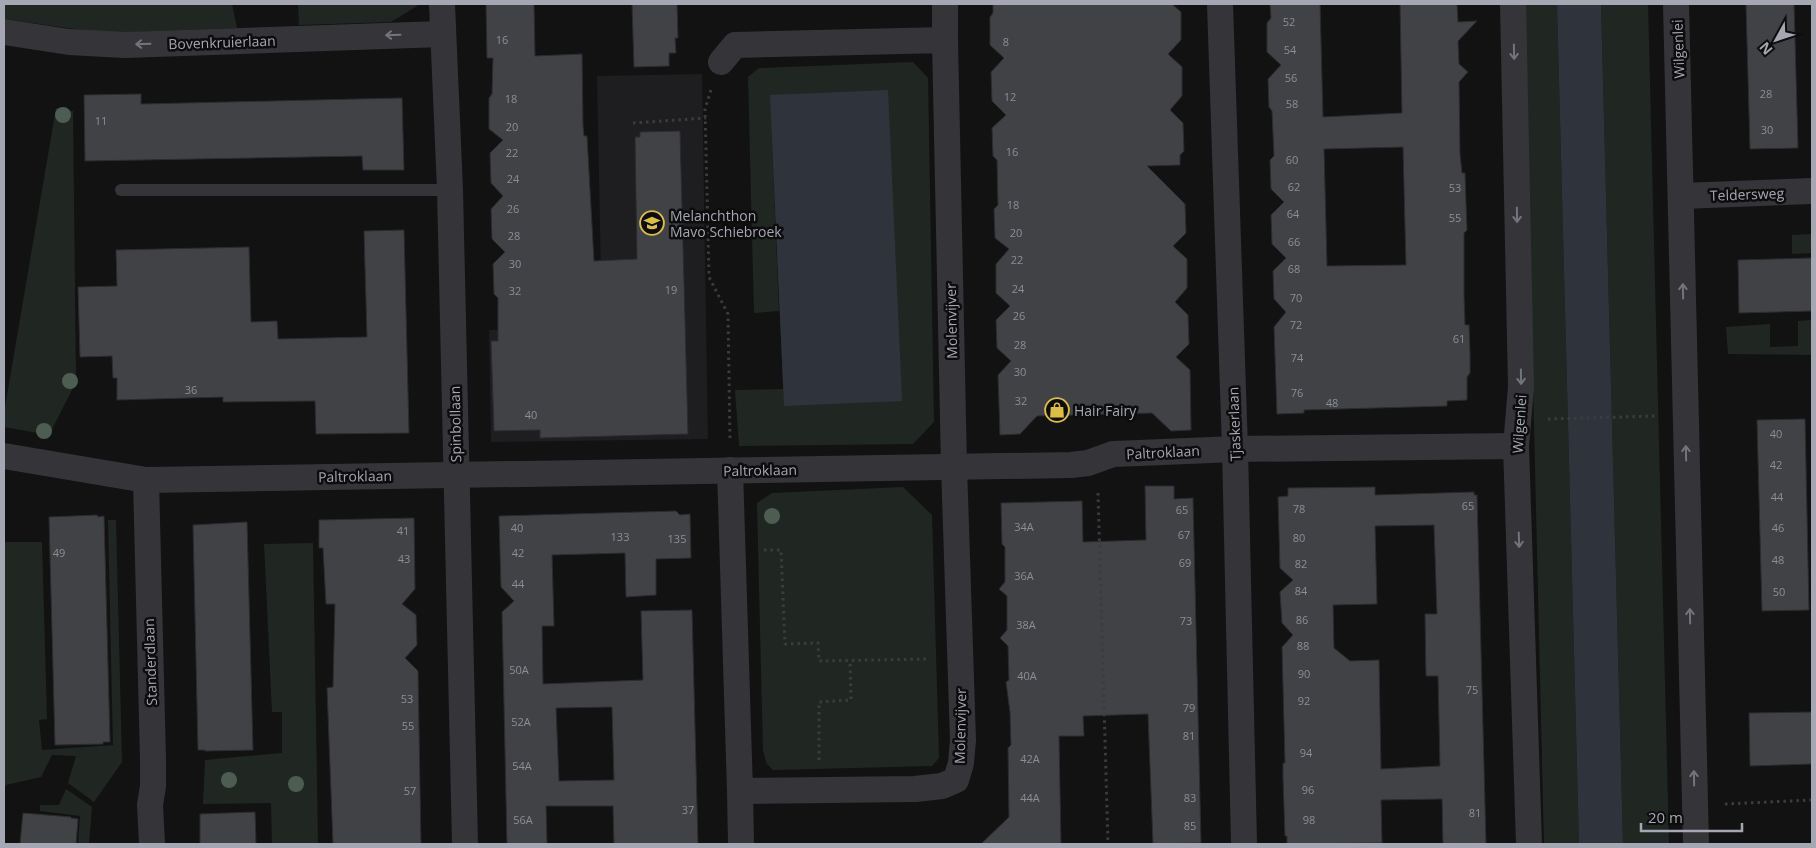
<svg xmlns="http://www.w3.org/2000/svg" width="1816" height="848" font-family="'Open Sans',sans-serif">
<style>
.built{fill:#1e1e20}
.green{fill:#202722}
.water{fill:#2f343c}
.building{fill:#414246;stroke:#2c2c2f;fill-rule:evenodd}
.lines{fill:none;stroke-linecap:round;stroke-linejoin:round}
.path{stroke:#3b3c40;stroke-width:3;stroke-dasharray:2.5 4;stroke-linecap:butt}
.service{stroke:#353539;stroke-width:12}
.minor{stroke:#353539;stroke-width:26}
.tree{fill:#4d5d51}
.oneway{stroke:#73747c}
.labels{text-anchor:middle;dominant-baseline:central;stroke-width:5;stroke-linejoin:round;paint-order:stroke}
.number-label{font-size:11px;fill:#8c8e97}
.street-label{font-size:14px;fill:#a5a7b2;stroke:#0d0d0e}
.poi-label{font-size:14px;fill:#a5a7b2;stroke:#0d0d0e;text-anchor:start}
</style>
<rect width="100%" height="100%" fill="#121213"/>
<!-- built -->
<polygon class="built" points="702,74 708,439 491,442 489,330 602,328 597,76"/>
<!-- green -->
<g class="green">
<polygon points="4,4 232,4 237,28 104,33 4,19"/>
<polygon points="298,4 417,4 417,6 391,22 299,25"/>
<polygon points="1524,4 1557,4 1579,844 1544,844"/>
<polygon points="1601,4 1648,4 1669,844 1623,844"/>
<polygon points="913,62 928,78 934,422 913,444 739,446 735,390 783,389 784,406 770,95 779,311 754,313 748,77 759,68"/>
<polygon points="56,108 73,111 76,382 49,435 4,427 4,413"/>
<polygon points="1812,234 1812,253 1792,254 1792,235"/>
<polygon points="1812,320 1812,355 1728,354 1726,327 1770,324 1770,347 1798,346 1798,321"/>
<polygon points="903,487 932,515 939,758 932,766 773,770 767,764 763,751 757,503 772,493"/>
<polygon points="108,520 116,520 122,762 94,802 68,783 76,756 52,755 41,777 6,785 4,789 4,542 42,542 47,719 39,720 42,750 113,745"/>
<polygon points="313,543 318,844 272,844 271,803 203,804 205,760 282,753 282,712 272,712 264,544"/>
<polygon points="66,789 92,807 89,844 78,844 80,816 40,811 40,805 59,805"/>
</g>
<!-- water -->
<g class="water">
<polygon points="1557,4 1601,4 1623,844 1579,844"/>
<polygon points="888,90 902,401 784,406 770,95"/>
</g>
<!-- building -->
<g class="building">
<polygon points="486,4 534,4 535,56 582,54 583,126 584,136 587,136 594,261 637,259 635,137 640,137 640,132 680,131 688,434 540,438 540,430 494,431 491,341 498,341 498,298 494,294 493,264 505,252 492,239 491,209 503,196 491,183 490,153 503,140 489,129 489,98 492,94 493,58 487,58"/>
<polygon points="632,4 677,4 678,38 675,38 676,53 669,53 669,66 634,67"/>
<polygon points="993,4 1172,4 1181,12 1181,40 1168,54 1182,67 1182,96 1170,110 1183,123 1184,151 1180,155 1180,165 1147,166 1185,204 1186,233 1173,246 1187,259 1187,288 1175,302 1188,315 1189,344 1176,357 1190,370 1191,430 1171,431 1152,413 1037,416 1020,434 1000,435 998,375 1011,361 997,348 996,320 1010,306 996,293 996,264 1009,249 995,238 994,209 998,205 997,160 993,156 992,128 1006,115 992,101 991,72 1004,58 990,45 990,17 993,13"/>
<path d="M 1270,4 L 1320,4 L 1323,117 L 1402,113 L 1400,4 L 1457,4 L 1458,22 L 1477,21 L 1458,41 L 1459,64 L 1468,72 L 1459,82 L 1460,154 L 1462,173 L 1465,173 L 1466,204 L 1467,230 L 1464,233 L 1464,295 L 1465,325 L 1469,325 L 1470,353 L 1470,373 L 1467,377 L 1467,400 L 1447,401 L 1447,406 L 1304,410 L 1304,413 L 1277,414 L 1274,327 L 1286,312 L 1274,299 L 1273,271 L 1286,258 L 1272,244 L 1271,215 L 1284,202 L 1271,189 L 1270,160 L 1274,156 L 1272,111 L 1269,107 L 1268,79 L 1281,65 L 1267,52 L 1267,23 L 1271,18 ZM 1403,147 L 1406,265 L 1327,266 L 1324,149 Z"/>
<polygon points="1746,4 1794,4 1798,148 1750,149"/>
<polygon points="141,94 141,104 402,98 404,170 363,170 362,156 85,161 84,95"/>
<polygon points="404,230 409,433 316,434 315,401 223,402 223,397 117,400 117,378 113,378 112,356 80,357 78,287 117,286 116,250 249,247 251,322 277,321 278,339 367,337 364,231"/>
<polygon points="1812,258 1812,311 1739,313 1738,260"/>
<polygon points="1805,419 1809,610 1762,611 1757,420"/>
<polygon points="1145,486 1174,486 1174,499 1193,498 1201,843 1153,844 1148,714 1083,716 1084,736 1059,736 1061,844 981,844 1009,817 1008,748 1011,745 1010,712 1006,682 1009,680 1008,646 1000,638 1007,630 1007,596 999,589 1005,582 1005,547 1002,544 1001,503 1082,501 1083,542 1146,540"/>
<path d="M 1375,487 L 1375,495 L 1474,492 L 1474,495 L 1477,495 L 1486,844 L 1443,844 L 1442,799 L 1381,800 L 1382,843 L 1287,844 L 1287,836 L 1285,836 L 1283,778 L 1283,763 L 1285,763 L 1282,647 L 1293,635 L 1282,623 L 1280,592 L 1293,580 L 1280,568 L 1278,497 L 1288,496 L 1288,488 ZM 1434,525 L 1437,614 L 1425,614 L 1426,676 L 1438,676 L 1440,766 L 1381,769 L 1379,660 L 1350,661 L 1334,648 L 1333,605 L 1377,604 L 1375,526 Z"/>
<path d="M 676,511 L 680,515 L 690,514 L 691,558 L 656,559 L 656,595 L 626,597 L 625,553 L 552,555 L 554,626 L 542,626 L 543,684 L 643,680 L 641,611 L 692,610 L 698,844 L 614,844 L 613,806 L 546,806 L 547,844 L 507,844 L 502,612 L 514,601 L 501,587 L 499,516 ZM 612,707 L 614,780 L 559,781 L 556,708 Z"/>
<polygon points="97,515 98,517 104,516 110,742 103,742 103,744 55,745 49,517"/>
<polygon points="414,518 415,589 402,604 416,615 417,645 405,658 418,671 421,844 333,844 327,688 333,687 335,604 326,604 323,548 319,548 319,520"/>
<polygon points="247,522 253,750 205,751 205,750 198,750 193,525"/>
<polygon points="1812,712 1812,764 1750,766 1749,713"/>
<polygon points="255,812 256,844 200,844 200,814"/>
<polygon points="23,813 71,817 71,818 78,819 76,844 20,844"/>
</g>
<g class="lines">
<!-- path -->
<g class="path">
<polyline points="711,90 705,109 709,277 728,314 730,440"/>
<polyline points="633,123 706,118"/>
<polyline points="1548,419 1656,416"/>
<polyline points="1098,493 1108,844"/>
<polyline points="764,550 781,550 785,644 818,643 819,661 929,659"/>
<polyline points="819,760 819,702 851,700 850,661"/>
<polyline points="1725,804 1812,800"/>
</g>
<!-- service -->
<polyline class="service" points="121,190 450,190"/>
<!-- minor -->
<g class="minor">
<polyline points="442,4 450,190 465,844"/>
<polyline points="945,4 945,40"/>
<polyline points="1220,4 1235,449 1244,844"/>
<polyline points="1513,4 1521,387 1516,446 1529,844"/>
<polyline points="1676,4 1696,844"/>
<polyline points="4,32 69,42 125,45 442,34"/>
<polyline points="721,62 735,45 945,40 954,466 963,740 961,763 956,780 942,786 915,789 740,791 730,470"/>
<polyline points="1682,196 1812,191"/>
<polyline points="4,456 146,480 1071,465 1088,463 1113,454 1139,453 1235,449 1516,446"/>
<polyline points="146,480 153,759 153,786 150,805 152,844"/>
<polyline points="740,791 741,844"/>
</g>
</g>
<!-- trees -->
<g class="tree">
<circle cx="63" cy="115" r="8"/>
<circle cx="70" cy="381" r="8"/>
<circle cx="44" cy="431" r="8"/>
<circle cx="772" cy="516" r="8"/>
<circle cx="229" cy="780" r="8"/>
<circle cx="296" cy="784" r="8"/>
</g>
<!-- one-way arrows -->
<defs><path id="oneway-shaft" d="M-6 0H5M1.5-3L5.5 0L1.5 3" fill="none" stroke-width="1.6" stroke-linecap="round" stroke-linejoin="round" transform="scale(1.25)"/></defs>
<g class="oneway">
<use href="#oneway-shaft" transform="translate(393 35) rotate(178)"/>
<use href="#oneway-shaft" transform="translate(143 44) rotate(178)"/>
<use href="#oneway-shaft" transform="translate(1514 52) rotate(89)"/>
<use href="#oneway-shaft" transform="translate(1517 215) rotate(89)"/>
<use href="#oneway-shaft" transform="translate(1683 291) rotate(-91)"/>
<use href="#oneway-shaft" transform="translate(1521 377) rotate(89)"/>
<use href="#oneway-shaft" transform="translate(1686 453) rotate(-91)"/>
<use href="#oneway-shaft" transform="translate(1519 540) rotate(88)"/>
<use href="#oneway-shaft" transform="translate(1690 616) rotate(-91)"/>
<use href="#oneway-shaft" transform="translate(1694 778) rotate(-91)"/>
</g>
<!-- icons -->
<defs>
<g id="school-ring" transform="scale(1.25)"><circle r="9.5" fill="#0d0d0e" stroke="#dcbf41" stroke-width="1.5"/><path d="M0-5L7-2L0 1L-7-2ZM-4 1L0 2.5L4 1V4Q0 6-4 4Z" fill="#dcbf41"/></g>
<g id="shop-ring" transform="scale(1.25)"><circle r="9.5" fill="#0d0d0e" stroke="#dcbf41" stroke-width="1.5"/><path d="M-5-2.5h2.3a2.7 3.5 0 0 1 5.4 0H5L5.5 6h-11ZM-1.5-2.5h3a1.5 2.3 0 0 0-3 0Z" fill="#dcbf41"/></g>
</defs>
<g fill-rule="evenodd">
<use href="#school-ring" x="652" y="223"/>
<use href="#shop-ring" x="1057" y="410"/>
</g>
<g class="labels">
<!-- number labels -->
<g class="number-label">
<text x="1289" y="21">52</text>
<text x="502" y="39">16</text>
<text x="1006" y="41">8</text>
<text x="1290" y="49">54</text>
<text x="1291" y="77">56</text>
<text x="1766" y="93">28</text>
<text x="1010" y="96">12</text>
<text x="511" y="98">18</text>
<text x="1292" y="103">58</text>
<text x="101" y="120">11</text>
<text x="512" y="126">20</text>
<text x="1767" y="129">30</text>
<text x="1012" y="151">16</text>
<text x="512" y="152">22</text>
<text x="1292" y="159">60</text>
<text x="513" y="178">24</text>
<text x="1294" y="186">62</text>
<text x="1455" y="187">53</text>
<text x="1013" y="204">18</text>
<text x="513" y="208">26</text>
<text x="1293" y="213">64</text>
<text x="1455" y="217">55</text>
<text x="1016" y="232">20</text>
<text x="514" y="235">28</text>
<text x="1294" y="241">66</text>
<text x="1017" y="259">22</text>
<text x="515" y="263">30</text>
<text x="1294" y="268">68</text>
<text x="1018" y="288">24</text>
<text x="671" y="289">19</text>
<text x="515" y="290">32</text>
<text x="1296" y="297">70</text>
<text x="1019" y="315">26</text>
<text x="1296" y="324">72</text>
<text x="1459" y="338">61</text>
<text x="1020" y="344">28</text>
<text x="1297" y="357">74</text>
<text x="1020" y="371">30</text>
<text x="191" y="389">36</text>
<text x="1297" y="392">76</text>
<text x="1021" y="400">32</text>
<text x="1332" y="402">48</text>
<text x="531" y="414">40</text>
<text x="1776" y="433">40</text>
<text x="1776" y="464">42</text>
<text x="1777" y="496">44</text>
<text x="1468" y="505">65</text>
<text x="1299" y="508">78</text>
<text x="1182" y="509">65</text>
<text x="1024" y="526">34A</text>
<text x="517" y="527">40</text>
<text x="1778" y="527">46</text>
<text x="403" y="530">41</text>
<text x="1184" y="534">67</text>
<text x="620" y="536">133</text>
<text x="1299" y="537">80</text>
<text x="677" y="538">135</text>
<text x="59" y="552">49</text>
<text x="518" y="552">42</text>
<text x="404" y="558">43</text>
<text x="1778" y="559">48</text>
<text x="1185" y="562">69</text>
<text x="1301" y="563">82</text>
<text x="1024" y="575">36A</text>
<text x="518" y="583">44</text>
<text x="1301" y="590">84</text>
<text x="1779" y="591">50</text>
<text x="1302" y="619">86</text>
<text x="1186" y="620">73</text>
<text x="1026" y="624">38A</text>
<text x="1303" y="645">88</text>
<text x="519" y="669">50A</text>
<text x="1304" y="673">90</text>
<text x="1027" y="675">40A</text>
<text x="1472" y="689">75</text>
<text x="407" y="698">53</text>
<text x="1304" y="700">92</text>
<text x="1189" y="707">79</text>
<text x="521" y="721">52A</text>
<text x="408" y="725">55</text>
<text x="1189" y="735">81</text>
<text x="1306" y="752">94</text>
<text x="1030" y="758">42A</text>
<text x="522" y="765">54A</text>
<text x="1308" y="789">96</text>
<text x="410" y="790">57</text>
<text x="1030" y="797">44A</text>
<text x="1190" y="797">83</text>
<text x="688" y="809">37</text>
<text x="1475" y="812">81</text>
<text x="523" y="819">56A</text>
<text x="1309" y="819">98</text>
<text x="1190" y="825">85</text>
</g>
<!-- street labels -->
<g class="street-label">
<text transform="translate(222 42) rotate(-2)">Bovenkruierlaan</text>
<text transform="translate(1678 49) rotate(-92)">Wilgenlei</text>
<text transform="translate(1747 194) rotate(-2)">Teldersweg</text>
<text transform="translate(951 321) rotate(-91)">Molenvijver</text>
<text transform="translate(455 424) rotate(-91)">Spinbollaan</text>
<text transform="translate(1234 424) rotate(-92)">Tjaskerlaan</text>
<text transform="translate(1519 424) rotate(-86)">Wilgenlei</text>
<text transform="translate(1163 452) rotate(-3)">Paltroklaan</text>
<text transform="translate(760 470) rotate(-1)">Paltroklaan</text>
<text transform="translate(355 476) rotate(-1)">Paltroklaan</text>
<text transform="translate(150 662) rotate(-92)">Standerdlaan</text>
<text transform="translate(960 726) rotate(-89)">Molenvijver</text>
</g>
<!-- poi labels -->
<g class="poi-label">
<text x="670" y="215">Melanchthon<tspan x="670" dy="16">Mavo Schiebroek</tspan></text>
<text x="1074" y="410">Hair Fairy</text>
</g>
</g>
<!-- border -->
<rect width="1816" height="848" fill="none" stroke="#a5a7b2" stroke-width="10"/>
<!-- north arrow -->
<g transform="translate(1776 40) rotate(230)" stroke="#0d0d0e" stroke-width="4" paint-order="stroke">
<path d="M0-4L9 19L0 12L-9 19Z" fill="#a5a7b2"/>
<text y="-8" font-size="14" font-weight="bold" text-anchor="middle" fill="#a5a7b2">N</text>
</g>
<!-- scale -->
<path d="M1641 823v8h101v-8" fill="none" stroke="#a5a7b2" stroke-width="2.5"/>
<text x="1648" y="823" font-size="15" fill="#a5a7b2" stroke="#0d0d0e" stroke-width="4" paint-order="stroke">20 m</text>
</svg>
